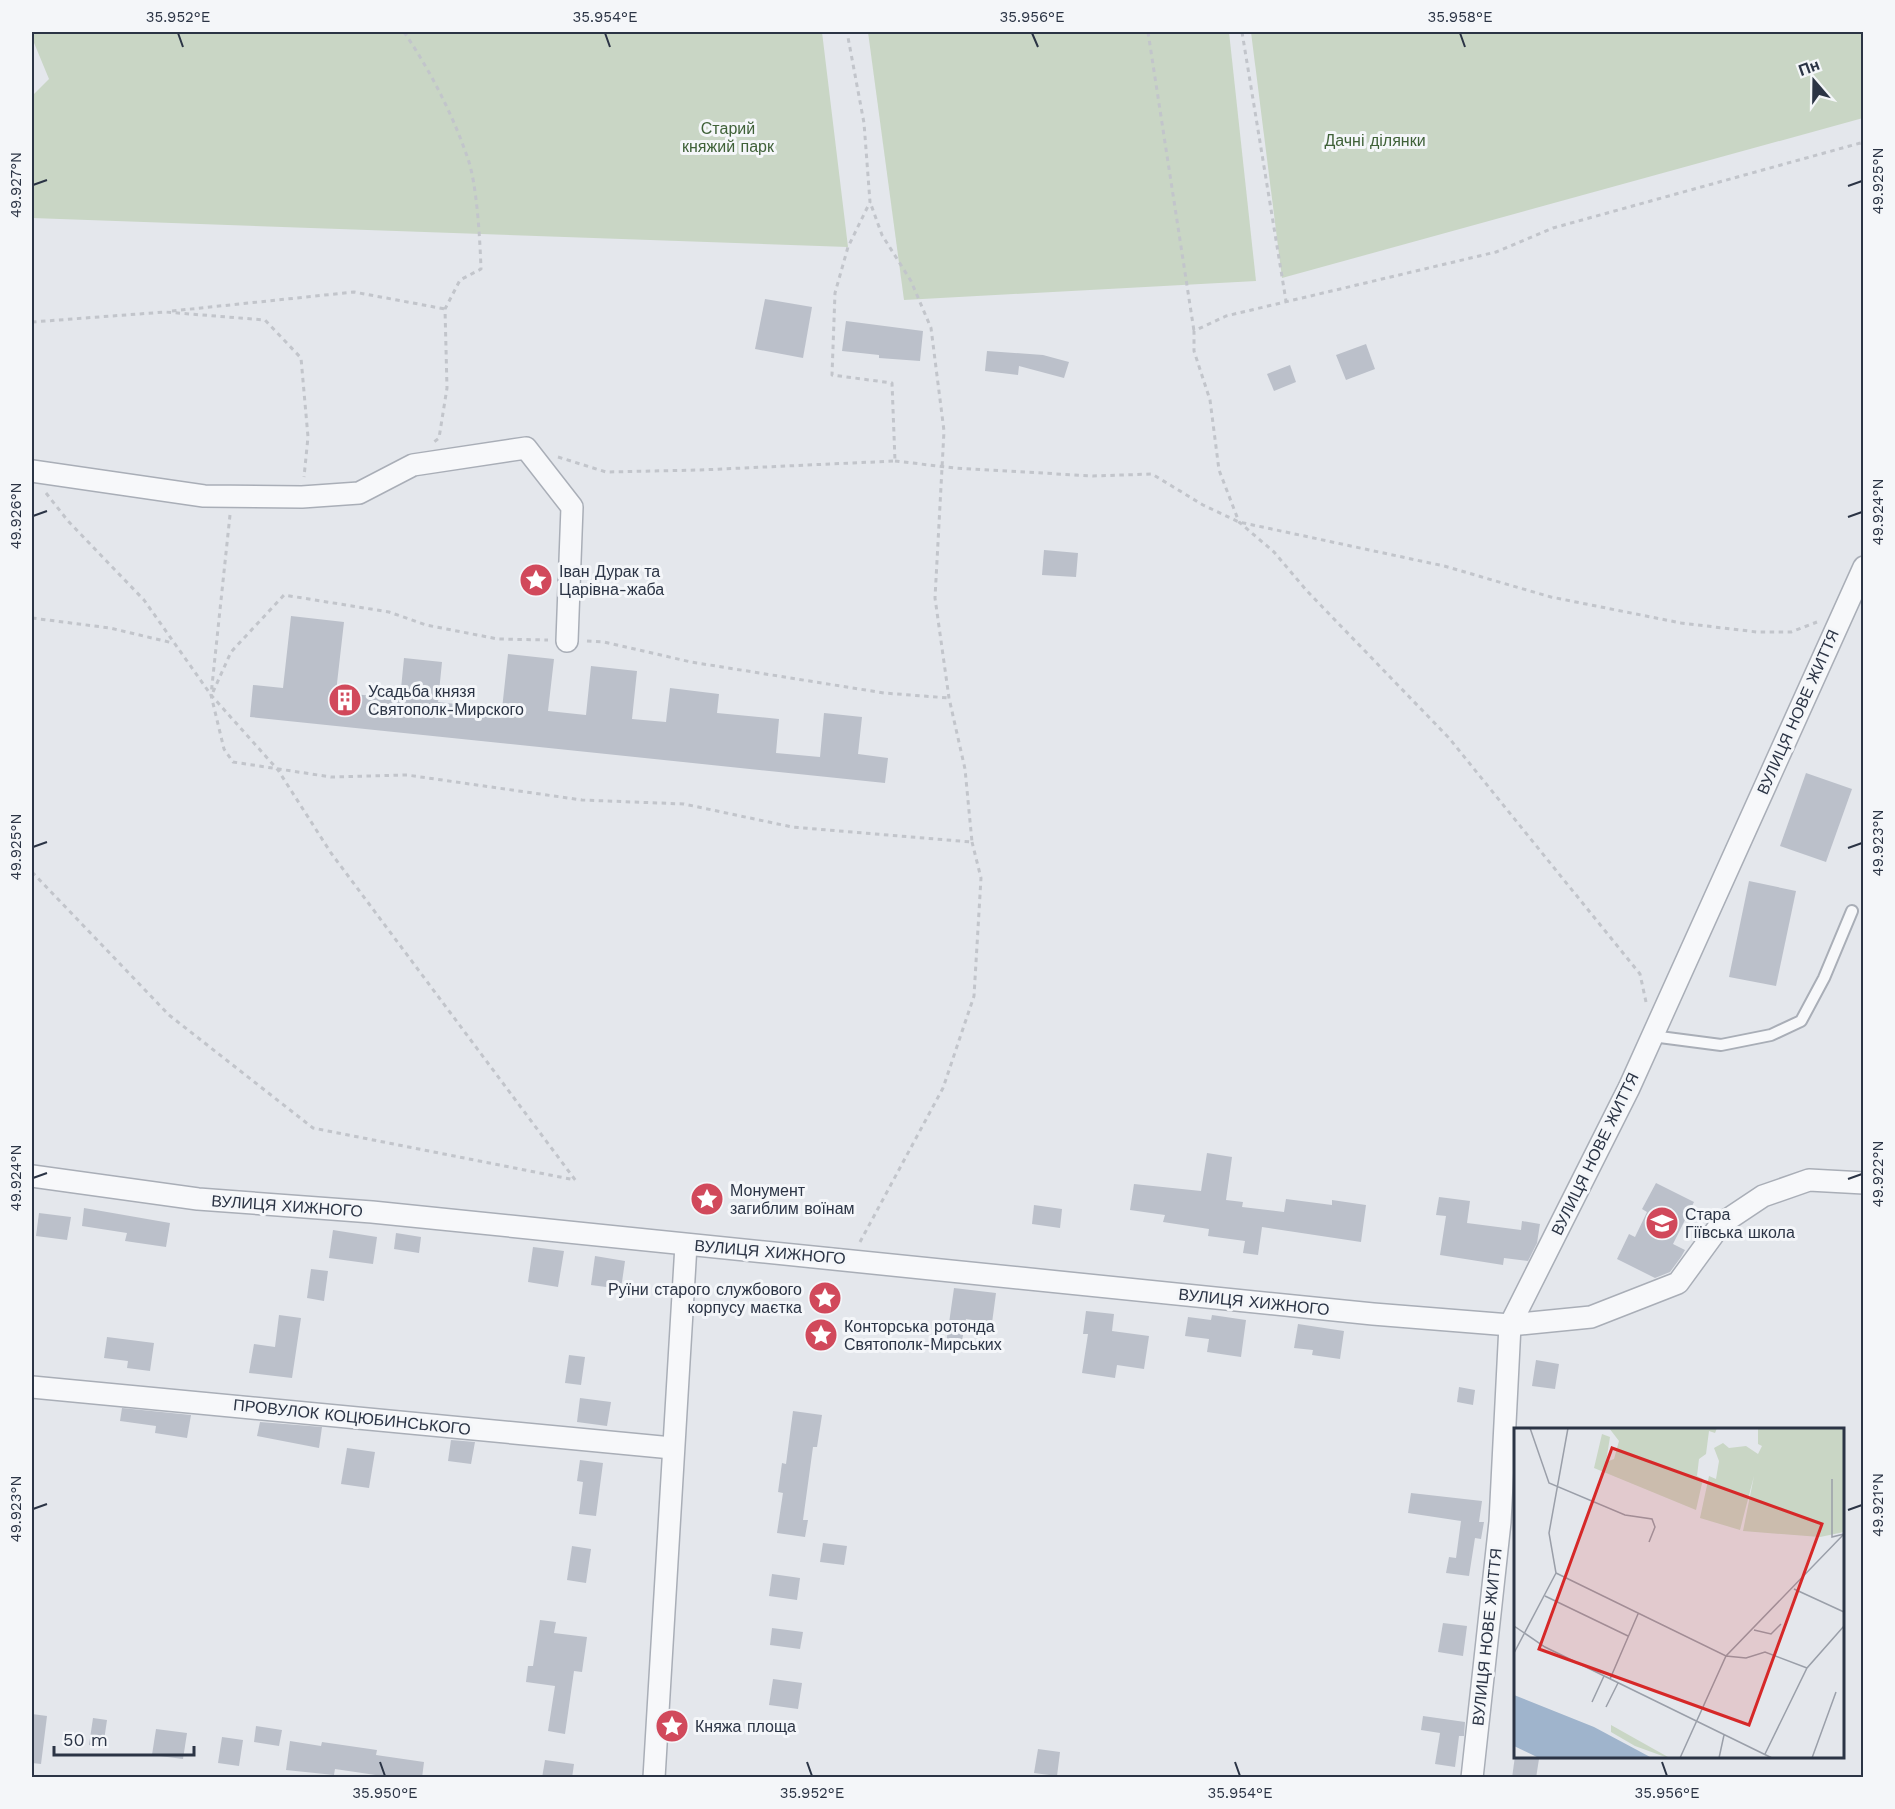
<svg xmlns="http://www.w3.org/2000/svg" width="1895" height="1809" font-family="'Work Sans',sans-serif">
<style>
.green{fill:#c9d6c5}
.building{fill:#bbc0ca}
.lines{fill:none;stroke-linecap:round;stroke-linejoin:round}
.lane-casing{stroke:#a9aeb7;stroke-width:14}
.street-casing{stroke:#a9aeb7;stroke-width:24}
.path{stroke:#c2c5cb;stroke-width:3;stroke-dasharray:4.5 4.5;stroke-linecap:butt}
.lane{stroke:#f7f8fa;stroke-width:10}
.street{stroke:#f7f8fa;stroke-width:21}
.ticks{fill:none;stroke:#2b3445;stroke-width:2}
.labels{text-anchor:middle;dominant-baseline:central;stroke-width:6;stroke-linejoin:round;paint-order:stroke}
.park-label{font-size:16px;fill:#3f6138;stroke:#f4f6f9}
.poi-label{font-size:16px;fill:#2b3445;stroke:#f4f6f9;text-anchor:start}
.street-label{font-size:16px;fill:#2b3445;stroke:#f4f6f9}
.inset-road{fill:none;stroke:#9a9fa9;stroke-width:1.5}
.view{fill:#d62828;fill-opacity:0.15;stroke:#d62828;stroke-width:3}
.inset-edge{fill:none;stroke:#2b3445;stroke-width:3}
.neatline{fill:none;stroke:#2b3445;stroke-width:2}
.ticks-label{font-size:15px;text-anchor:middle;fill:#2b3445}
</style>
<rect width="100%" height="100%" fill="#e4e7ec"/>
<!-- green -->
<g class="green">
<polygon points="32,32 822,32 848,247 32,218 32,96 49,79 32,38"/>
<polygon points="868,32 1229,32 1256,281 904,300"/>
<polygon points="1251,32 1863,32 1863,118 1282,278"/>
</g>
<!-- building -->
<g class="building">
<polygon points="765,299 812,307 803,358 755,349"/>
<polygon points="846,321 923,331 920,361 879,358 879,355 842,351"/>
<polygon points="1366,344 1375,369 1346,380 1336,355"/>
<polygon points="987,351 1043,355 1069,362 1064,378 1019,366 1018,375 985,371"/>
<polygon points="1290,365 1296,382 1274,391 1267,374"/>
<polygon points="1044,550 1078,553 1076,577 1042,575"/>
<polygon points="291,616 344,622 336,692 400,699 404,658 442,662 438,702 502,709 508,654 554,659 548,711 586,715 591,666 637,671 632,719 666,722 670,688 719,694 717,713 779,719 776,753 820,757 824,713 862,717 858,754 888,758 885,783 250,717 253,685 283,688"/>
<polygon points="1806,773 1852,789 1826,862 1780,846"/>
<polygon points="1749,881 1796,891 1776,986 1729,977"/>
<polygon points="1207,1153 1232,1157 1226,1200 1243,1202 1242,1207 1284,1212 1286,1199 1332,1205 1332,1200 1366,1205 1361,1242 1262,1227 1258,1255 1243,1253 1245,1241 1208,1236 1209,1229 1163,1222 1165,1215 1130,1210 1134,1184 1201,1191"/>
<polygon points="1656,1183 1694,1202 1673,1244 1685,1250 1681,1257 1670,1272 1655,1278 1617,1259 1629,1234 1635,1237 1647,1212 1642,1209"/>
<polygon points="1439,1197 1470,1201 1467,1223 1521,1230 1522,1221 1540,1224 1537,1243 1528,1261 1504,1258 1503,1265 1440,1255 1446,1216 1436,1215"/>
<polygon points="1034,1205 1062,1209 1060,1228 1032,1224"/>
<polygon points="84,1208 170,1223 166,1247 125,1241 127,1233 82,1226"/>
<polygon points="39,1213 71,1217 67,1240 36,1236"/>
<polygon points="333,1230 377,1237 373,1264 329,1258"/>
<polygon points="396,1233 421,1237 419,1253 394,1249"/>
<polygon points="533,1247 564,1251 558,1287 528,1282"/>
<polygon points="595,1256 625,1261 621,1289 591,1285"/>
<polygon points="311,1269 328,1271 324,1301 307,1298"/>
<circle cx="825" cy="1297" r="14"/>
<polygon points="954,1288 996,1293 992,1323 966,1319 961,1346 946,1344"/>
<polygon points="1086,1311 1114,1314 1112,1331 1149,1336 1144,1369 1117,1365 1115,1378 1082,1373 1088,1334 1083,1334"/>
<polygon points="279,1315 301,1318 292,1378 249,1373 254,1344 275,1347"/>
<polygon points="1212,1315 1246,1320 1241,1357 1207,1352 1209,1339 1185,1336 1188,1317 1211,1320"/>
<polygon points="1298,1324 1344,1331 1340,1359 1312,1355 1313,1350 1294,1348"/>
<polygon points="107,1337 154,1343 150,1371 127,1368 128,1361 104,1358"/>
<polygon points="569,1355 585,1357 581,1385 565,1383"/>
<polygon points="1536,1360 1559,1364 1555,1389 1532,1386"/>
<polygon points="1459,1387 1475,1390 1473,1405 1457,1402"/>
<polygon points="580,1398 611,1402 607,1426 577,1422"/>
<polygon points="122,1408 191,1415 187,1438 155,1433 156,1426 120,1421"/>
<polygon points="793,1411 822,1415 817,1447 813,1447 803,1520 808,1520 805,1537 777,1533 783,1493 778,1492 782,1463 786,1464"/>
<polygon points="260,1422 322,1427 319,1448 257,1436"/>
<polygon points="451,1440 475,1442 471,1464 448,1461"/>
<polygon points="347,1448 375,1452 369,1488 341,1484"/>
<polygon points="580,1460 603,1463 596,1516 579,1514 583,1482 577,1481"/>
<polygon points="1411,1493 1482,1501 1479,1522 1484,1522 1481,1539 1475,1538 1469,1576 1446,1573 1449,1557 1456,1558 1461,1521 1408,1513"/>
<polygon points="823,1543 847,1546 844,1565 820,1562"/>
<polygon points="572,1546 591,1549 586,1583 567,1580"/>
<polygon points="772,1574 800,1578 797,1600 769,1596"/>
<polygon points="540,1620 556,1622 554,1633 587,1637 582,1672 574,1671 565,1734 548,1731 555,1686 526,1682 528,1666 533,1666"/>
<polygon points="1443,1623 1467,1626 1463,1656 1438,1652"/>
<polygon points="772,1628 803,1632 800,1649 770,1645"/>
<polygon points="773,1679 802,1683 798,1709 769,1705"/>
<polygon points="32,1714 47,1716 41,1764 32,1763"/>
<polygon points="1423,1716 1465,1722 1464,1736 1459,1736 1455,1767 1435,1764 1440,1733 1421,1730"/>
<polygon points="93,1718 107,1720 103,1747 89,1745"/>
<polygon points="256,1726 282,1730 279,1746 254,1742"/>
<polygon points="156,1729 187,1733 183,1759 152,1755"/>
<polygon points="222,1737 243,1740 239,1766 218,1763"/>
<polygon points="290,1741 321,1746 322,1742 377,1750 376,1755 424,1762 422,1778 396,1778 335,1769 334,1775 286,1770"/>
<polygon points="1038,1749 1060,1752 1057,1776 1034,1773"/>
<polygon points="1515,1756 1539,1759 1536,1778 1512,1778"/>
<polygon points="545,1760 574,1764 572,1778 542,1778"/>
</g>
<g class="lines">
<!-- lane casing -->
<g class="lane-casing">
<polyline id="lane" points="1652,1036 1721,1045 1771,1035 1801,1021 1824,978 1852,911"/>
</g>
<!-- street casing -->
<g class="street-casing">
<g id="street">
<polyline points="32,471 204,496 302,497 359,493 413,465 526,448 572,507 567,641"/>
<polyline points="32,1176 198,1199 372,1212 1373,1314 1510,1325 1591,1317 1678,1283 1721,1224 1763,1196 1809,1180 1864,1183"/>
<polyline points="32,1387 672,1448"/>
<polyline points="654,1778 686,1245"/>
<polyline points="1472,1778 1500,1522 1510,1325 1629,1088 1864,567"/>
</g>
</g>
<!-- path -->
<g class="path">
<path d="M 404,32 C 430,70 453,115 468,159 C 477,185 480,240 481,269 L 460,280 L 445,309 L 447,388 L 439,438 L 434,442"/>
<polyline points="1148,32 1194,331"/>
<polyline points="1242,32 1286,301"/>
<polyline points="172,311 354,292 445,309"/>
<polyline points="32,322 165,312 265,320 301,358 308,437 304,477"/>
<polyline points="558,457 606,472 700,470 895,461 892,383 832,375 835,293 848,247 870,202 864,123 847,32"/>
<polyline points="895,461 955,468 1093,476 1152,474 1203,505 1239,522 1444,566 1551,597 1681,623 1757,632 1791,632 1817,622"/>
<polyline points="46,493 68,521 144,600 211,695 278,770 331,853 576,1181"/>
<polyline points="230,515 211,695 224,749 233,762 331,777 407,775 582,800 684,804 792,827 972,842 965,769 949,698 935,598 944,431 931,328 911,281 882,235 870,202"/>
<polyline points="32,618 110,628 173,643"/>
<polyline points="587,641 604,642 691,662 884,693 949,698"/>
<polyline points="213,692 231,652 284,595 389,612 426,625 498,639 548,640"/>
<polyline points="32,872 169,1015 313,1128 575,1180"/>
<polyline points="1646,1002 1640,974 1449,738 1307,591 1274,552 1239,522 1219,470 1210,400 1194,351 1194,331 1226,316 1496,252 1553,228 1864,142"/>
<polyline points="860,1242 943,1088 974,996 981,878 972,842"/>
</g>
<!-- lane -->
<use href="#lane" class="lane"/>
<!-- street -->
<use href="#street" class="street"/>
</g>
<!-- ticks -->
<path class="ticks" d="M 178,33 L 183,47M 605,33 L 610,47M 1032,33 L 1038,47M 1460,33 L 1465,47M 33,185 L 47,180M 1848,186 L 1862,181M 33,516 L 47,511M 1848,517 L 1862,512M 33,847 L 47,842M 1848,848 L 1862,843M 33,1178 L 47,1173M 1848,1179 L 1862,1174M 33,1509 L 47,1504M 1848,1510 L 1862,1505M 380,1762 L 385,1776M 807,1762 L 812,1776M 1235,1762 L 1240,1776M 1662,1762 L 1667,1776"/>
<!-- icons -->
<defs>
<g id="sight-disc" transform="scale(1.725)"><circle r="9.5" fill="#d1495b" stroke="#f4f6f9"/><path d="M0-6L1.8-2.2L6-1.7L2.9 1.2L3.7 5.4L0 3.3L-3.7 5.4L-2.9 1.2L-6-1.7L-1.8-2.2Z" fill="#fff"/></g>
<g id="building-disc" transform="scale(1.725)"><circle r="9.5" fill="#d1495b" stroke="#f4f6f9"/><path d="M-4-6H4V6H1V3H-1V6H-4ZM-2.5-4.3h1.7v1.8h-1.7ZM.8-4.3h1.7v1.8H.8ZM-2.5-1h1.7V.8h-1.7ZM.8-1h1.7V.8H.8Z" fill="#fff"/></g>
<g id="school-disc" transform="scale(1.725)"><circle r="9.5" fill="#d1495b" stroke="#f4f6f9"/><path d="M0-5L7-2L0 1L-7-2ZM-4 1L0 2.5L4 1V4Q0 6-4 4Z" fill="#fff"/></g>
</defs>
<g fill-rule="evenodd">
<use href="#sight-disc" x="536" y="580"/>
<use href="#building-disc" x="345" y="700"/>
<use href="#sight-disc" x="707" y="1199"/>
<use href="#school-disc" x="1662" y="1223"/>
<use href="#sight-disc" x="825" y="1298"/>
<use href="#sight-disc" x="821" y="1335"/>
<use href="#sight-disc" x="672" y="1726"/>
</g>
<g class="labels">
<!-- park labels -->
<g class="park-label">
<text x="728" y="128">Старий<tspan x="728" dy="18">княжий парк</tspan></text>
<text x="1375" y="140">Дачні ділянки</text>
</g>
<!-- poi labels -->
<g class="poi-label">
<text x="559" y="571">Іван Дурак та<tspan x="559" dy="18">Царівна-жаба</tspan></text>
<text x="368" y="691">Усадьба князя<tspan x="368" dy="18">Святополк-Мирского</tspan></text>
<text x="730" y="1190">Монумент<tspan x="730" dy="18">загиблим воїнам</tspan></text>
<text x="1685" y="1214">Стара<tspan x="1685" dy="18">Гіївська школа</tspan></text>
<text x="802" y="1289" text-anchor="end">Руїни старого службового<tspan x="802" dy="18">корпусу маєтка</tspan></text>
<text x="844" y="1326">Конторська ротонда<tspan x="844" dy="18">Святополк-Мирських</tspan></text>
<text x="695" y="1726">Княжа площа</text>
</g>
<!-- street labels -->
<g class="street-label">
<text transform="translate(1798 712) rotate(-66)">ВУЛИЦЯ НОВЕ ЖИТТЯ</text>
<text transform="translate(1595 1154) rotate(-64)">ВУЛИЦЯ НОВЕ ЖИТТЯ</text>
<text transform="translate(287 1206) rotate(4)">ВУЛИЦЯ ХИЖНОГО</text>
<text transform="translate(770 1252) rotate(5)">ВУЛИЦЯ ХИЖНОГО</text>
<text transform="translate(1254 1302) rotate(6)">ВУЛИЦЯ ХИЖНОГО</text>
<text transform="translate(352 1417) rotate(6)">ПРОВУЛОК КОЦЮБИНСЬКОГО</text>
<text transform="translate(1487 1637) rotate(-84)">ВУЛИЦЯ НОВЕ ЖИТТЯ</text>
</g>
</g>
<!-- overview -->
<g transform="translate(1514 1428)">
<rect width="330" height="330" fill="#e4e7ec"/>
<path d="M 95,0 L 203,0 L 201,5 L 195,3 L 192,26 L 185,31 L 183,48 L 189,51 L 182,82 L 80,40 L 88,6 L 96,9 L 92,34 L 100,31 L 105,13 ZM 244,0 L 330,0 L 330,104 L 306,109 L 229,103 L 240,48 L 226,102 L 186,90 L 195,48 L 202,51 L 205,33 L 200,20 L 209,15 L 215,20 L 232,18 L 244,26 L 248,18 L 244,16 ZM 97,297 L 154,329 L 154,330 L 121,318 L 97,304 Z" fill="#c9d6c5"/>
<path d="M 0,267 L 80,299 L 138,330 L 25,330 L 0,318 Z" fill="#9fb4cc"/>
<path class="inset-road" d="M 16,0 L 35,55 L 111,87 L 138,91 L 141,99 L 135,114M 318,51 L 318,109 L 330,106M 42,145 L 212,228 L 232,230 L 251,224 L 293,240M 280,161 L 330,184M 31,168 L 114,208M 0,198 L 31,219 L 258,330M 240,202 L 257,206 L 267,196M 0,225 L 42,145 L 35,105 L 54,0M 96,251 L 124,186M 78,274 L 90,248M 92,279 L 104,255M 251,326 L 293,240 L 330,198M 166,330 L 212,228 L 330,106M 205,330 L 210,307M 298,330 L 322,264"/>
<path class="view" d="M 98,20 L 308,96 L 235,297 L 25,221 Z"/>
<rect width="330" height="330" class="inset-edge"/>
</g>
<!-- border -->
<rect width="1895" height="1809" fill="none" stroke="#f4f6f9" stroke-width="66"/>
<!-- north arrow -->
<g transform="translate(1814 81) rotate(340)" stroke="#f4f6f9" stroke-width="4.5" paint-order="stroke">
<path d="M0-4.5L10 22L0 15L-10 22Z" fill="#2b3445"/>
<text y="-9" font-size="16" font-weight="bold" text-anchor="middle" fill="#2b3445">Пн</text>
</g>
<!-- scale -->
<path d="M54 1746v9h140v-9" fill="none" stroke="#2b3445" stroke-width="3"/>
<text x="63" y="1746" font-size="18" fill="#2b3445" stroke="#f4f6f9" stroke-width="4.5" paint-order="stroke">50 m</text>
<rect x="33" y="33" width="1829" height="1743" class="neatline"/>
<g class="ticks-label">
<text x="178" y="22">35.952°E</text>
<text x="605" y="22">35.954°E</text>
<text x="1032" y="22">35.956°E</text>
<text x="1460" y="22">35.958°E</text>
<text transform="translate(1878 181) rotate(-90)" y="5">49.925°N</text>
<text transform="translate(16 185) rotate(-90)" y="5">49.927°N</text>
<text transform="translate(1878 512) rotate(-90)" y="5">49.924°N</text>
<text transform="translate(16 516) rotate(-90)" y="5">49.926°N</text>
<text transform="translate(1878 843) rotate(-90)" y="5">49.923°N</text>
<text transform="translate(16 847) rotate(-90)" y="5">49.925°N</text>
<text transform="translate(1878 1174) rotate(-90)" y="5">49.922°N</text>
<text transform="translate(16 1178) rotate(-90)" y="5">49.924°N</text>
<text transform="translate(1878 1505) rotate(-90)" y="5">49.921°N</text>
<text transform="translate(16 1509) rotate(-90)" y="5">49.923°N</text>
<text x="385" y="1798">35.950°E</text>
<text x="812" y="1798">35.952°E</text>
<text x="1240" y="1798">35.954°E</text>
<text x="1667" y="1798">35.956°E</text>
</g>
</svg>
